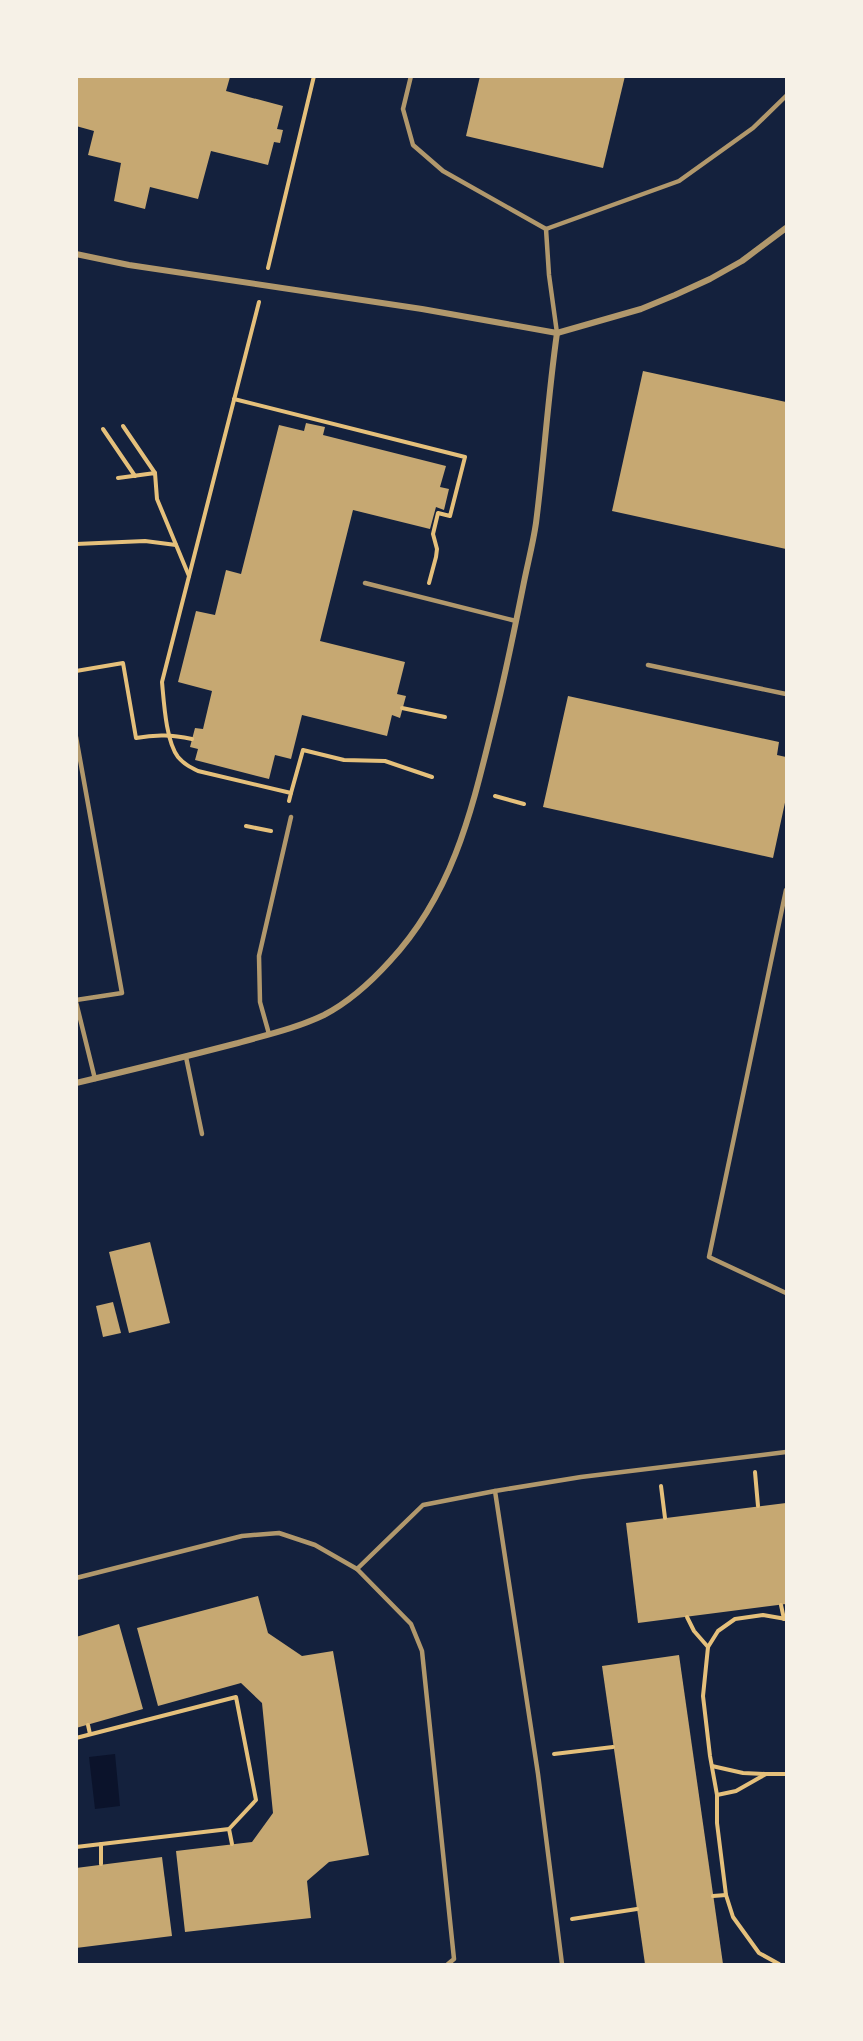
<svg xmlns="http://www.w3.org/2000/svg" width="863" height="2041" font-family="'Titillium Web',sans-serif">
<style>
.water{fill:#0b132b}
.building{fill:#c6a872}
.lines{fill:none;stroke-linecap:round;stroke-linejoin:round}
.path{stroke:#e5c07b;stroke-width:4}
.service{stroke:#b1986c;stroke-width:4.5}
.minor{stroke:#b1986c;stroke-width:6}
</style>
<rect width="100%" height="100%" fill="#14213d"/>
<!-- water -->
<polygon class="water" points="115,1754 120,1806 95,1809 89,1757"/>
<!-- building -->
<g class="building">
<polygon points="76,76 230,77 226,91 283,106 277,129 283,130 280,143 274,142 268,165 211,151 198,199 150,187 145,209 114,201 121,163 88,155 94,131 76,126"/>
<polygon points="480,76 625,76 603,168 466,136"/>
<polygon points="643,371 786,402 786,549 612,511"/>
<polygon points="306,423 325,427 323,435 446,466 440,487 449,489 444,510 436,507 430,529 353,510 320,641 405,662 397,694 406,696 400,718 392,715 387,736 302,715 291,759 275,755 269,779 195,760 198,749 190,747 195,728 203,729 212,691 178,682 196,611 215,615 226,570 241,574 279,425 304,431"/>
<polygon points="568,696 779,742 777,755 786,757 786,798 773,858 543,807"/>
<polygon points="150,1242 170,1323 129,1333 109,1252"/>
<polygon points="113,1302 121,1333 103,1337 96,1306"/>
<polygon points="786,1503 786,1604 638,1623 626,1523"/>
<polygon points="258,1596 268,1633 302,1656 333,1651 369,1855 329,1862 307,1881 311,1918 185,1932 176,1851 252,1842 273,1813 262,1703 241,1683 158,1706 137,1628"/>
<polygon points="119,1624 143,1709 76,1728 76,1637"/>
<polygon points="679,1655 723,1964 645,1964 602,1666"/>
<polygon points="162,1857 172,1936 76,1948 76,1868"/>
</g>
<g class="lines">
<!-- path -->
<g class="path">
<polyline points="268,268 314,76"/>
<path d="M 259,302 L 162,682 C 164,703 166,741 178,757 C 184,764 190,767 198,771 L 291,793 L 289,801"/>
<polyline points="234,399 465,457 450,516 438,513 433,534 437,549 436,557 429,583"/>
<polyline points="123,426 155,473"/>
<polyline points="103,429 135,476"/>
<polyline points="118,478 155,473 157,499 189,576"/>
<polyline points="76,544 145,541 176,545"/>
<path d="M 76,671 L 123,663 L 136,738 C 157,734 172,735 192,739"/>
<polyline points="402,708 445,717"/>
<polyline points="291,793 303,750 344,760 385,761 432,777"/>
<polyline points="495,796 524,804"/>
<polyline points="246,826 271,831"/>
<polyline points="755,1472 758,1506"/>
<polyline points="661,1486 665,1518"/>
<polyline points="781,1605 784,1619"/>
<polyline points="687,1617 694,1631 708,1647"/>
<polyline points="88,1725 90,1734"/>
<polyline points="76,1738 236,1697 256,1800 229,1829 76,1847"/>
<polyline points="554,1754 613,1747"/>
<polyline points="712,1766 743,1773 765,1774"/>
<polyline points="717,1795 736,1791 766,1774 786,1774"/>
<polyline points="229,1829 232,1844"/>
<polyline points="101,1844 101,1864"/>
<polyline points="713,1896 726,1895"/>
<polyline points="572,1919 637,1909"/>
<polyline points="779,1964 759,1953 733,1917 726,1895 717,1823 717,1795 710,1756 703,1696 708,1647 718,1631 735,1619 763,1615 786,1619"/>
</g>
<!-- service -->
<g class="service">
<polyline points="411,76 403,109 413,145 443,171 546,229 549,275 557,333"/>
<polyline points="546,229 679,181 753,128 786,96"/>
<polyline points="365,583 516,621"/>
<polyline points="648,665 786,694"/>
<polyline points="76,737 122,993 76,1000"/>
<polyline points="786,890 709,1257 786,1293"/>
<polyline points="76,1002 95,1079"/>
<polyline points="269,1034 260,1002 259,956 291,817"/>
<polyline points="186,1057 202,1134"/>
<polyline points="357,1569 423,1505 495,1491"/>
<polyline points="76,1578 242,1536 279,1533 315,1545 357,1569 411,1624 422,1651 454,1959 448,1964"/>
<polyline points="562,1964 538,1774 495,1491 581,1477 786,1452"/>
</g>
<!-- minor -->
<g class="minor">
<polyline points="76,254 129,265 422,309 557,333 641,309 675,295 710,279 742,261 786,228"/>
<path d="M 76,1083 C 131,1070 184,1057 238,1043 C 266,1035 297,1028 324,1015 C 349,1002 371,982 390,961 C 454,892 472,809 494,720 C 505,676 514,632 523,587 C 527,566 533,544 536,523 C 544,460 548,396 557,333"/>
</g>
</g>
<!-- border -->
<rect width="863" height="2041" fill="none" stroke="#f6f1e7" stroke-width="156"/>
</svg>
